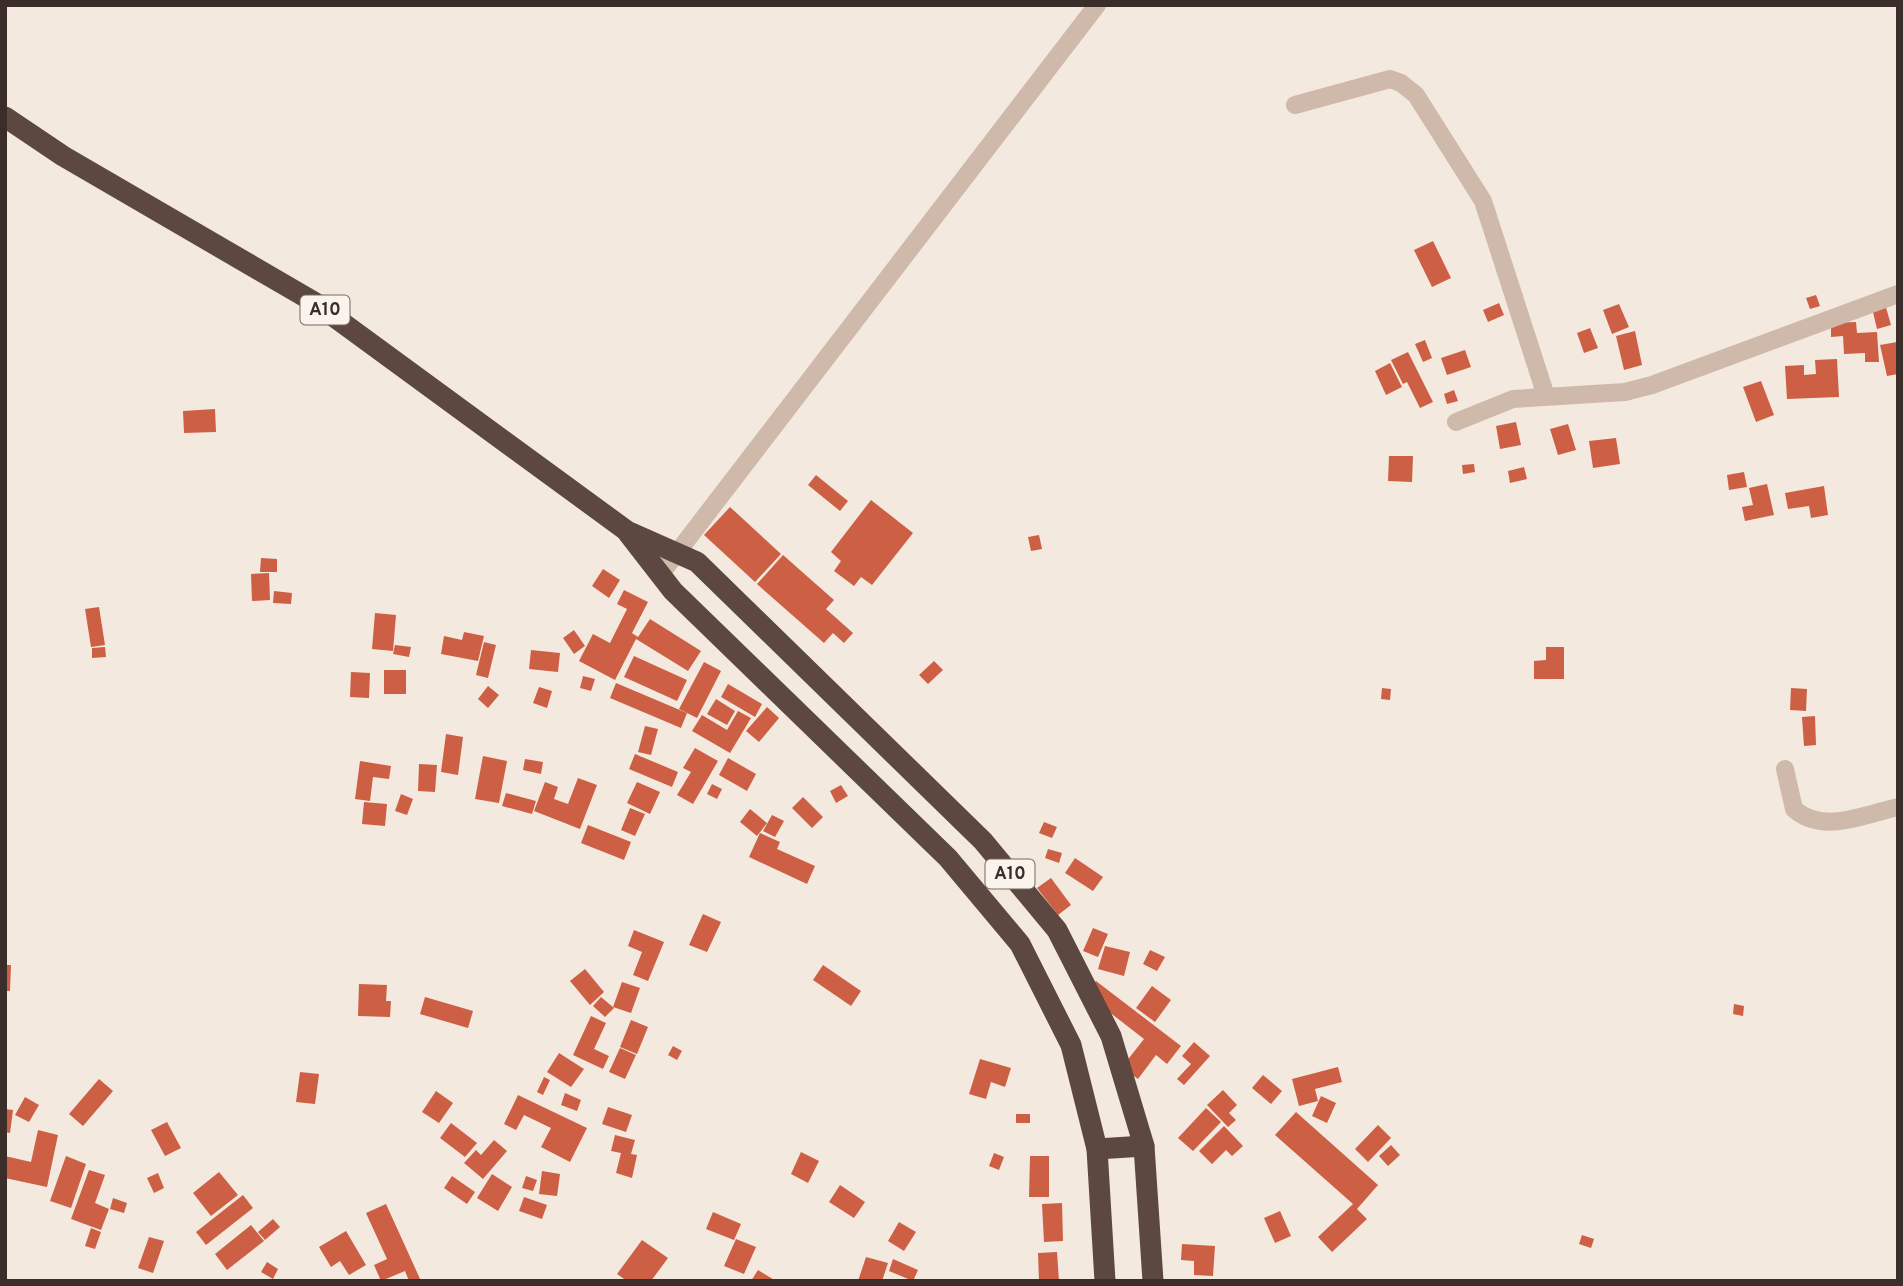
<svg xmlns="http://www.w3.org/2000/svg" width="1903" height="1286" font-family="Overpass,sans-serif">
<style>
.building{fill:#cd5f45}
.lines{fill:none;stroke-linecap:round;stroke-linejoin:round}
.minor{stroke:#ceb9aa;stroke-width:18}
.highway{stroke:#5c4840;stroke-width:21}
.labels{text-anchor:middle;dominant-baseline:central;stroke-width:5;stroke-linejoin:round;paint-order:stroke}
.shield{fill:#fbf4ec;stroke:#756964;stroke-width:2}
.shield-label{font-size:18px;font-weight:bold;fill:#3b2e2a}
</style>
<rect width="100%" height="100%" fill="#f4e9df"/>
<!-- building -->
<g class="building">
<polygon points="1433,241 1451,278 1432,287 1414,250"/>
<polygon points="1816,295 1820,306 1810,309 1806,298"/>
<polygon points="1499,303 1504,315 1488,322 1483,310"/>
<polygon points="1619,304 1629,327 1612,334 1603,310"/>
<polygon points="1885,304 1891,325 1877,329 1872,308"/>
<polygon points="1856,322 1857,333 1877,332 1879,362 1865,362 1865,353 1844,354 1843,336 1831,337 1831,323"/>
<polygon points="1590,328 1598,348 1584,353 1577,333"/>
<polygon points="1635,331 1642,365 1624,370 1616,336"/>
<polygon points="1425,340 1432,358 1423,362 1415,344"/>
<polygon points="1897,342 1898,374 1887,376 1880,345"/>
<polygon points="1465,350 1471,367 1447,375 1441,358"/>
<polygon points="1408,352 1433,402 1420,408 1407,382 1403,384 1391,360"/>
<polygon points="1837,359 1839,397 1787,399 1785,366 1804,365 1804,375 1816,374 1815,360"/>
<polygon points="1390,363 1402,387 1386,395 1375,371"/>
<polygon points="1761,381 1774,415 1756,422 1743,387"/>
<polygon points="1454,390 1458,401 1447,404 1444,394"/>
<polygon points="215,409 216,432 184,433 183,411"/>
<polygon points="1516,422 1521,445 1500,449 1496,426"/>
<polygon points="1568,424 1576,450 1558,455 1550,429"/>
<polygon points="1616,438 1620,464 1593,468 1589,441"/>
<polygon points="1389,456 1413,456 1412,482 1388,481"/>
<polygon points="1474,464 1475,472 1463,474 1462,465"/>
<polygon points="1524,467 1527,479 1510,483 1508,471"/>
<polygon points="1744,472 1747,487 1729,490 1727,475"/>
<polygon points="816,475 848,501 840,511 808,485"/>
<polygon points="1767,484 1774,515 1745,521 1742,507 1753,505 1749,488"/>
<polygon points="1824,486 1828,515 1811,518 1809,506 1788,509 1785,493"/>
<polygon points="871,500 913,533 872,585 861,577 854,586 834,571 841,561 831,552"/>
<polygon points="730,507 781,554 755,582 704,535"/>
<polygon points="1039,535 1042,549 1031,551 1028,537"/>
<polygon points="783,555 834,600 826,609 853,633 844,643 833,633 824,643 757,584"/>
<polygon points="261,558 277,559 277,572 260,572"/>
<polygon points="603,569 620,580 609,598 592,586"/>
<polygon points="269,573 270,600 252,601 251,574"/>
<polygon points="624,590 648,602 632,633 638,637 650,619 701,651 688,671 636,639 615,680 579,661 593,634 610,643 627,609 617,604"/>
<polygon points="274,591 292,593 291,604 273,603"/>
<polygon points="99,607 105,645 91,647 85,609"/>
<polygon points="375,613 396,615 393,651 372,649"/>
<polygon points="574,630 585,646 574,654 563,638"/>
<polygon points="464,632 484,636 478,661 441,654 444,636 462,640"/>
<polygon points="484,642 496,645 488,678 476,675"/>
<polygon points="395,645 411,647 409,657 393,654"/>
<polygon points="105,647 106,657 92,658 92,648"/>
<polygon points="1546,647 1564,647 1564,679 1534,679 1534,661 1546,660"/>
<polygon points="531,650 560,653 558,672 529,669"/>
<polygon points="634,656 687,680 677,701 624,677"/>
<polygon points="934,661 943,670 928,684 919,675"/>
<polygon points="704,662 721,671 697,718 679,709"/>
<rect x="384" y="670" width="22" height="24"/>
<polygon points="351,672 370,673 369,698 350,697"/>
<polygon points="583,676 595,679 591,691 580,688"/>
<polygon points="616,683 687,713 681,728 610,698"/>
<polygon points="728,684 762,704 755,717 721,697"/>
<polygon points="488,686 499,695 488,708 478,699"/>
<polygon points="539,687 552,691 547,708 533,703"/>
<polygon points="1382,688 1391,689 1390,700 1381,699"/>
<polygon points="1791,688 1807,689 1806,711 1790,710"/>
<polygon points="716,699 735,711 727,725 707,714"/>
<polygon points="767,707 779,718 759,742 746,731"/>
<polygon points="738,711 751,718 730,753 692,731 702,715 727,730"/>
<polygon points="1815,716 1816,745 1804,746 1802,717"/>
<polygon points="645,726 658,729 651,755 638,752"/>
<polygon points="446,734 463,737 458,775 441,772"/>
<polygon points="695,748 718,761 693,804 677,795 691,772 683,768"/>
<polygon points="635,754 678,772 672,787 629,769"/>
<polygon points="483,756 507,761 499,803 475,799"/>
<polygon points="728,758 756,774 747,791 719,775"/>
<polygon points="525,759 543,762 541,774 523,770"/>
<polygon points="360,761 391,766 389,779 373,777 370,801 355,799"/>
<polygon points="419,764 437,765 435,792 418,791"/>
<polygon points="578,778 597,785 580,829 534,811 545,782 558,787 554,799 568,804"/>
<polygon points="637,782 660,792 650,814 627,803"/>
<polygon points="712,784 722,789 717,799 707,794"/>
<polygon points="841,785 848,796 836,803 830,791"/>
<polygon points="506,793 536,801 532,814 502,806"/>
<polygon points="401,794 413,799 407,815 395,811"/>
<polygon points="803,797 823,817 812,828 792,808"/>
<polygon points="364,802 387,804 385,826 362,824"/>
<polygon points="630,808 645,814 635,836 621,830"/>
<polygon points="750,809 767,823 757,836 740,822"/>
<polygon points="772,815 784,821 775,837 763,831"/>
<polygon points="1044,822 1057,827 1052,838 1039,833"/>
<polygon points="588,825 631,842 624,860 581,843"/>
<polygon points="760,833 780,842 777,849 815,866 807,884 749,857"/>
<polygon points="1048,849 1062,853 1059,863 1045,858"/>
<polygon points="1075,858 1103,877 1093,891 1065,873"/>
<polygon points="1051,878 1071,905 1058,915 1037,888"/>
<polygon points="703,914 721,922 707,952 689,945"/>
<polygon points="1093,928 1108,934 1098,957 1083,951"/>
<polygon points="634,930 664,942 648,981 633,975 642,952 628,946"/>
<polygon points="1105,946 1130,952 1124,976 1098,969"/>
<polygon points="1150,950 1165,957 1157,971 1143,964"/>
<polygon points="5,965 11,965 10,991 5,991"/>
<polygon points="823,965 861,991 851,1006 813,980"/>
<polygon points="585,969 604,992 590,1005 570,981"/>
<polygon points="1096,981 1181,1046 1167,1064 1156,1055 1138,1079 1122,1067 1144,1039 1086,994"/>
<polygon points="622,982 640,988 631,1013 613,1007"/>
<polygon points="359,984 387,985 386,1001 391,1001 390,1017 358,1016"/>
<polygon points="1152,986 1171,1000 1155,1022 1136,1008"/>
<polygon points="425,997 473,1011 468,1028 420,1014"/>
<polygon points="601,997 614,1008 605,1017 593,1006"/>
<polygon points="1734,1004 1744,1006 1743,1016 1733,1014"/>
<polygon points="591,1016 606,1023 594,1049 609,1056 603,1069 573,1055"/>
<polygon points="631,1020 648,1027 637,1054 620,1047"/>
<polygon points="1194,1042 1210,1056 1184,1085 1177,1079 1191,1064 1182,1056"/>
<polygon points="673,1046 682,1051 677,1060 668,1055"/>
<polygon points="620,1048 636,1055 625,1079 609,1072"/>
<polygon points="559,1053 584,1069 571,1087 547,1072"/>
<polygon points="980,1059 1011,1068 1005,1087 991,1082 986,1099 969,1094"/>
<polygon points="1338,1067 1342,1082 1315,1089 1318,1101 1299,1106 1292,1079"/>
<polygon points="300,1072 319,1074 315,1104 296,1102"/>
<polygon points="1263,1075 1282,1091 1271,1104 1252,1088"/>
<polygon points="544,1077 550,1080 543,1095 537,1092"/>
<polygon points="99,1079 113,1091 83,1126 69,1114"/>
<polygon points="1223,1090 1237,1105 1229,1113 1236,1120 1228,1127 1207,1105"/>
<polygon points="436,1091 453,1103 439,1123 422,1112"/>
<polygon points="565,1093 581,1100 577,1111 561,1105"/>
<polygon points="518,1095 587,1128 570,1162 541,1147 551,1128 524,1115 516,1130 504,1124"/>
<polygon points="1321,1096 1336,1103 1327,1123 1312,1116"/>
<polygon points="25,1097 39,1105 29,1122 15,1115"/>
<polygon points="608,1107 632,1115 626,1132 602,1124"/>
<polygon points="1206,1108 1221,1122 1193,1151 1178,1138"/>
<polygon points="5,1109 13,1110 10,1133 5,1132"/>
<polygon points="1296,1112 1378,1185 1357,1209 1367,1219 1332,1252 1318,1237 1353,1204 1275,1135"/>
<rect x="1016" y="1114" width="14" height="9"/>
<polygon points="167,1122 181,1148 165,1156 151,1130"/>
<polygon points="451,1123 477,1143 465,1157 440,1138"/>
<polygon points="1378,1125 1391,1138 1368,1162 1355,1149"/>
<polygon points="1224,1126 1243,1146 1232,1156 1226,1150 1212,1164 1199,1151"/>
<polygon points="38,1130 58,1135 47,1187 5,1178 5,1156 31,1162"/>
<polygon points="615,1135 635,1140 631,1154 637,1155 632,1178 616,1173 621,1153 611,1151"/>
<polygon points="494,1140 507,1151 483,1179 464,1163 476,1150 481,1155"/>
<polygon points="1391,1145 1400,1155 1388,1166 1379,1156"/>
<polygon points="801,1152 819,1161 808,1183 791,1174"/>
<polygon points="994,1153 1004,1157 999,1170 989,1166"/>
<polygon points="66,1156 86,1164 71,1208 50,1201"/>
<polygon points="1030,1156 1049,1156 1049,1197 1029,1197"/>
<polygon points="89,1170 105,1175 95,1203 109,1209 101,1230 71,1219"/>
<polygon points="542,1171 560,1174 557,1196 539,1194"/>
<polygon points="219,1172 238,1195 211,1216 193,1193"/>
<polygon points="158,1173 164,1188 154,1193 147,1178"/>
<polygon points="492,1174 512,1187 498,1211 477,1198"/>
<polygon points="452,1176 475,1192 467,1204 444,1188"/>
<polygon points="526,1176 537,1180 533,1191 522,1188"/>
<polygon points="840,1185 865,1202 854,1218 829,1202"/>
<polygon points="243,1195 253,1208 206,1245 196,1232"/>
<polygon points="524,1197 547,1205 542,1219 519,1211"/>
<polygon points="113,1198 127,1203 124,1213 110,1209"/>
<polygon points="1062,1203 1063,1241 1044,1242 1042,1204"/>
<polygon points="386,1204 421,1281 409,1281 405,1271 381,1281 374,1265 387,1259 366,1213"/>
<polygon points="1280,1211 1291,1236 1275,1243 1264,1218"/>
<polygon points="713,1212 741,1224 734,1240 706,1229"/>
<polygon points="273,1219 280,1227 265,1240 258,1232"/>
<polygon points="899,1222 916,1232 904,1251 888,1241"/>
<polygon points="251,1225 264,1241 227,1270 215,1254"/>
<polygon points="91,1228 101,1232 95,1249 85,1246"/>
<polygon points="346,1231 366,1265 349,1275 340,1261 331,1267 319,1247"/>
<polygon points="1582,1235 1594,1239 1591,1248 1579,1244"/>
<polygon points="149,1237 164,1241 153,1273 138,1268"/>
<polygon points="736,1239 756,1247 744,1274 724,1266"/>
<polygon points="642,1240 668,1258 651,1281 627,1281 617,1274"/>
<polygon points="1182,1244 1215,1246 1213,1276 1194,1275 1194,1261 1181,1260"/>
<polygon points="1057,1252 1059,1281 1039,1281 1038,1253"/>
<polygon points="866,1257 888,1263 882,1281 858,1281"/>
<polygon points="893,1259 918,1270 913,1281 889,1271"/>
<polygon points="267,1262 278,1269 273,1279 261,1272"/>
<polygon points="758,1270 776,1281 751,1281"/>
</g>
<g class="lines">
<!-- minor -->
<g class="minor">
<polyline points="1295,105 1390,79 1401,83 1416,95 1483,201 1546,396"/>
<polyline points="1456,422 1513,399 1625,392 1652,385 1898,294"/>
<polyline points="660,575 1097,5"/>
<path d="M 1785,769 L 1794,809 C 1823,835 1866,814 1898,807"/>
</g>
<!-- highway -->
<g class="highway">
<polyline points="5,117 63,156 314,302 627,531 697,562 983,841 1057,930 1111,1036 1144,1146 1153,1281"/>
<polyline points="628,533 673,591 948,858 1020,944 1071,1045 1097,1149 1105,1281"/>
<polyline points="1097,1149 1144,1146"/>
</g>
</g>
<g class="labels">
<!-- shield labels -->
<g class="shield">
<rect x="300.5" y="295.5" width="49" height="29" rx="5"/>
<rect x="985.5" y="859.5" width="49" height="29" rx="5"/>
</g>
<g class="shield-label">
<text x="325" y="310">A10</text>
<text x="1010" y="874">A10</text>
</g>
</g>
<!-- border -->
<rect width="1903" height="1286" fill="none" stroke="#3b2e2a" stroke-width="14"/>
</svg>
